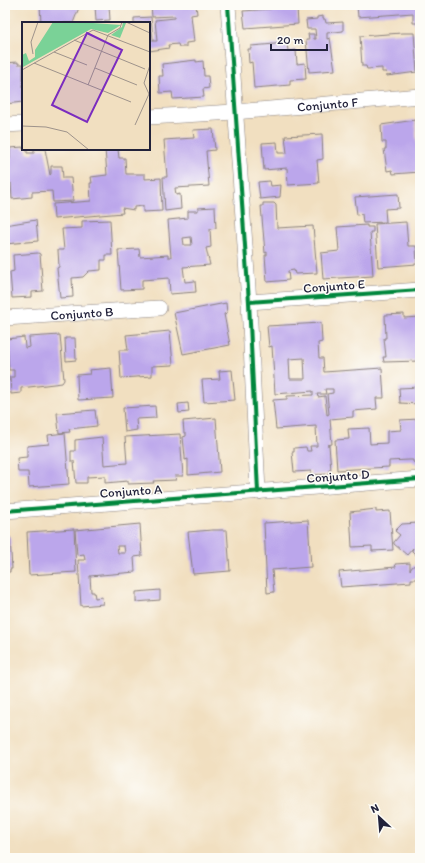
<svg xmlns="http://www.w3.org/2000/svg" width="425" height="863" font-family="Itim,sans-serif">
<style>
.building{fill:#bba6eb;fill-rule:evenodd}
.lines{fill:none;stroke-linecap:round;stroke-linejoin:round}
.street-casing{stroke:#8a807e;stroke-width:16}
.street{stroke:#fff;stroke-width:15}
.cycleway-casing{stroke:#fdfcf7;stroke-width:6}
.cycleway{stroke:#00873e;stroke-width:4}
.labels{text-anchor:middle;dominant-baseline:central;stroke-width:3;stroke-linejoin:round;paint-order:stroke}
.street-label{font-size:13px;fill:#22223b;stroke:#fdfcf7}
.inset-road{fill:none;stroke:#9e938b;stroke-width:1}
.view{fill:#7b2cbf;fill-opacity:0.15;stroke:#7b2cbf;stroke-width:2}
.inset-edge{fill:none;stroke:#22223b;stroke-width:2}
</style>
<rect width="100%" height="100%" fill="#fdfcf7"/>
<filter id="ink" filterUnits="userSpaceOnUse"><feTurbulence type="fractalNoise" baseFrequency=".025" numOctaves="2"/><feDisplacementMap in="SourceGraphic" scale="8" xChannelSelector="R" yChannelSelector="G"/><feConvolveMatrix kernelMatrix="1 2 1 2 8 2 1 2 1" color-interpolation-filters="sRGB"/></filter>
<filter id="wash" filterUnits="userSpaceOnUse"><feTurbulence type="fractalNoise" baseFrequency=".012" numOctaves="4" result="noise"/><feDisplacementMap in="SourceGraphic" scale="16" xChannelSelector="R" yChannelSelector="G"/><feGaussianBlur stdDeviation="0.9" result="paint"/><feColorMatrix in="noise" values="0 0 0 0 0 0 0 0 0 0 0 0 0 0 0 0 0 1.4 0 .05"/><feComposite in="paint" operator="in"/></filter>
<g filter="url(#wash)">
<rect width="100%" height="100%" fill="#f1dfc0"/>
<g id="blocks">
<!-- building -->
<g class="building">
<polygon points="40,5 80,5 73,23 41,23"/>
<polygon points="95,5 109,5 110,20 96,21"/>
<polygon points="151,5 196,5 197,14 191,15 194,42 186,43 186,47 179,47 178,44 168,45 169,48 149,51 149,23 134,23 134,18 151,17 153,41 157,41 155,20 175,18 175,16 152,17"/>
<polygon points="271,5 310,5 310,6 297,7 298,24 245,28 243,11 271,9"/>
<polygon points="357,5 420,5 420,23 413,23 413,13 358,17"/>
<polygon points="323,16 323,19 325,19 326,23 343,22 343,31 327,33 327,39 330,38 335,70 309,72 306,40 309,40 308,34 314,34 314,39 316,39 315,29 307,29 306,20 317,19 317,17"/>
<polygon points="402,33 414,33 417,72 387,76 386,72 382,72 382,68 367,69 366,66 362,66 360,36"/>
<polygon points="287,43 288,51 296,50 297,64 305,63 306,79 290,80 290,85 254,88 252,62 249,63 248,49 251,49 251,46"/>
<polygon points="196,60 196,62 203,61 204,76 208,76 209,88 203,89 204,97 173,99 172,92 160,93 159,76 163,76 162,64"/>
<polygon points="18,62 18,64 23,64 23,102 5,104 5,63"/>
<polygon points="415,120 417,146 420,146 420,172 393,174 392,170 387,171 384,149 386,149 386,142 382,142 381,125"/>
<polygon points="213,129 215,150 206,151 209,186 175,188 176,195 180,194 181,209 165,211 163,177 167,177 164,140 194,138 193,130"/>
<polygon points="322,134 323,159 317,160 319,183 288,185 287,168 264,170 262,143 277,142 278,153 287,153 285,136"/>
<polygon points="23,147 23,149 27,149 27,153 34,153 34,149 45,149 50,175 51,174 51,166 62,166 63,178 71,178 73,201 53,202 52,191 32,192 32,197 12,199 11,183 5,183 5,159 10,159 10,148"/>
<polygon points="105,149 118,149 119,158 125,158 126,174 145,174 145,179 161,178 162,211 143,212 143,206 134,207 134,210 122,208 123,213 54,219 53,204 91,201 90,183 92,183 91,177 107,175"/>
<polygon points="270,181 271,186 281,185 280,197 260,199 258,182"/>
<polygon points="398,194 399,208 385,209 386,222 363,223 362,214 357,215 355,197"/>
<polygon points="263,203 274,203 276,205 277,228 313,226 317,273 295,274 294,270 288,271 289,280 267,282 265,255 267,255 267,252 265,253 261,206 263,206"/>
<path d="M 215,207 L 216,228 L 210,229 L 211,247 L 206,248 L 210,265 L 183,267 L 185,282 L 195,281 L 196,292 L 170,294 L 169,278 L 142,280 L 142,289 L 121,290 L 118,250 L 139,249 L 140,257 L 168,255 L 168,257 L 171,257 L 168,220 L 188,218 L 188,211 L 198,211 L 198,208 ZM 191,237 L 192,245 L 184,245 L 183,238 Z"/>
<polygon points="36,220 38,241 5,244 5,225"/>
<polygon points="110,220 112,255 106,255 106,260 101,260 101,270 89,271 83,277 72,278 73,297 60,298 57,268 59,267 58,250 64,250 62,229 82,228 82,221"/>
<polygon points="406,222 408,246 416,246 417,264 378,267 375,224"/>
<polygon points="367,225 367,227 373,227 373,232 370,232 373,276 323,279 321,253 339,251 337,227"/>
<polygon points="38,253 40,254 43,291 32,292 32,297 12,298 10,272 14,271 13,255"/>
<polygon points="226,303 227,313 224,314 230,345 183,354 174,313"/>
<polygon points="404,314 404,318 420,317 420,361 384,362 383,357 386,357 384,338 386,338 385,315"/>
<path d="M 321,323 L 322,342 L 318,343 L 319,358 L 323,358 L 324,372 L 382,368 L 384,398 L 376,398 L 377,409 L 353,411 L 353,417 L 330,419 L 332,444 L 327,445 L 329,445 L 331,470 L 329,470 L 329,474 L 311,475 L 311,471 L 294,472 L 292,452 L 294,452 L 294,448 L 306,447 L 307,451 L 311,451 L 310,446 L 317,446 L 316,426 L 276,429 L 273,400 L 287,399 L 287,396 L 313,395 L 313,391 L 275,394 L 272,346 L 269,347 L 267,326 ZM 304,358 L 305,379 L 290,379 L 289,359 ZM 325,389 L 333,389 L 333,393 L 327,394 L 329,414 L 327,415 L 325,396 L 318,397 L 317,394 L 326,394 Z"/>
<polygon points="170,331 173,365 152,366 152,376 121,378 119,350 128,350 126,335"/>
<polygon points="60,335 64,380 62,383 21,388 21,393 11,394 10,377 14,377 14,370 9,370 7,339 24,337 25,348 30,347 29,337"/>
<polygon points="65,338 75,338 76,360 66,361"/>
<polygon points="5,343 9,381 5,382"/>
<polygon points="111,368 113,398 78,400 77,375 90,374 89,370"/>
<polygon points="232,370 235,400 204,402 202,380 220,379 219,371"/>
<polygon points="420,387 420,404 400,403 399,388"/>
<polygon points="188,403 189,412 179,413 178,404"/>
<polygon points="155,406 156,418 136,419 137,430 125,432 123,408"/>
<polygon points="95,410 97,426 69,429 70,432 59,433 57,413"/>
<polygon points="216,418 220,472 188,475 188,459 185,460 185,457 183,437 186,436 186,433 184,433 183,421"/>
<polygon points="420,419 420,465 413,462 413,460 409,460 389,461 389,467 337,470 335,440 349,439 348,429 369,428 370,444 387,443 387,431 401,430 400,420"/>
<polygon points="65,433 69,484 29,487 28,472 18,472 17,458 27,457 27,446 49,444 48,435"/>
<polygon points="180,434 183,476 175,476 176,480 153,481 154,483 128,484 128,481 105,483 105,476 87,477 87,483 76,483 74,461 71,461 71,451 75,451 75,440 102,437 104,465 127,463 125,437"/>
<polygon points="376,509 376,512 390,511 393,550 372,551 372,546 352,547 350,512"/>
<polygon points="308,520 311,567 272,570 274,592 267,593 264,523"/>
<polygon points="420,522 420,559 412,551 413,548 407,555 394,544 394,542 400,535 395,531 402,524 418,523"/>
<path d="M 140,524 L 142,556 L 134,557 L 135,572 L 90,576 L 91,592 L 94,592 L 95,598 L 102,597 L 103,604 L 81,606 L 78,560 L 85,560 L 84,554 L 77,555 L 75,530 ZM 117,546 L 124,546 L 125,553 L 118,553 Z"/>
<polygon points="74,529 76,572 29,575 27,532"/>
<polygon points="212,530 227,530 230,571 193,574 188,532"/>
<polygon points="5,534 10,537 12,569 10,569 10,572 5,572"/>
<polygon points="410,563 410,570 413,566 418,565 419,579 411,579 411,582 341,587 339,572 396,567 395,564"/>
<polygon points="160,590 160,600 136,602 136,592"/>
</g>
</g>
</g>
<g filter="url(#ink)">
<use href="#blocks" fill-opacity="0" stroke="#8a807e" stroke-width="1"/>
<g class="lines">
<!-- street casing -->
<g class="street-casing">
<g id="street">
<polyline points="228,5 249,302 258,492"/>
<path id="s1" d="M 149,117 L 234,112 L 420,96"/>
<polyline points="5,125 23,124"/>
<polyline points="249,302 420,290"/>
<path id="s2" d="M 5,318 L 159,308"/>
<polyline points="5,511 420,479"/>
</g>
</g>
<!-- street -->
<use href="#street" class="street"/>
<!-- cycleway casing -->
<g class="cycleway-casing">
<g id="cycleway">
<polyline points="228,5 249,302 258,492"/>
<polyline points="249,302 420,290"/>
<polyline points="5,511 420,479"/>
</g>
</g>
<!-- cycleway -->
<use href="#cycleway" class="cycleway"/>
</g>
</g>
<g class="labels">
<!-- street labels -->
<g class="street-label">
<text stroke="none"><textPath href="#s1" startOffset="179">Conjunto F</textPath></text>
<text transform="translate(334 286) rotate(-4)">Conjunto E</text>
<text stroke="none"><textPath href="#s2" startOffset="77">Conjunto B</textPath></text>
<text transform="translate(338 476) rotate(-4)">Conjunto D</text>
<text transform="translate(131 491) rotate(-4)">Conjunto A</text>
</g>
</g>
<!-- overview -->
<g transform="translate(22 22)">
<rect width="128" height="128" fill="#f1dfc0"/>
<path d="M 31,0 L 57,0 L 99,3 L 86,11 L 69,7 L 1,45 L 0,33 L 4,31 L 7,39 L 13,35 L 13,28 ZM 101,0 L 104,1 L 98,16 L 89,13 L 100,5 Z" fill="#7ad297"/>
<path class="inset-road" d="M 104,0 L 128,11M 52,18 L 123,47M 32,30 L 65,43M 11,32 L 9,20 L 16,0M 12,41 L 109,80M 73,46 L 115,63M 0,48 L 71,8 L 128,30M 66,63 L 86,13 L 98,6 L 100,0M 127,72 L 122,61 L 128,43M 113,103 L 127,72M 0,104 L 24,105 L 45,110 L 67,128"/>
<path class="view" d="M 65,11 L 100,28 L 65,100 L 30,83 Z"/>
<rect width="128" height="128" class="inset-edge"/>
</g>
<!-- margin -->
<rect width="425" height="863" fill="none" stroke="#fdfcf7" stroke-width="20"/>
<!-- north arrow -->
<g transform="translate(379 817) rotate(334)" stroke="#fdfcf7" stroke-width="3" paint-order="stroke">
<path d="M0-3L7 15L0 10L-7 15Z" fill="#22223b"/>
<text y="-6" font-size="11" font-weight="bold" text-anchor="middle" fill="#22223b">N</text>
</g>
<!-- scale -->
<path d="M271 44v6h56v-6" fill="none" stroke="#22223b" stroke-width="2"/>
<text x="277" y="44" font-size="12" fill="#22223b" stroke="#fdfcf7" stroke-width="3" paint-order="stroke">20 m</text>
</svg>
